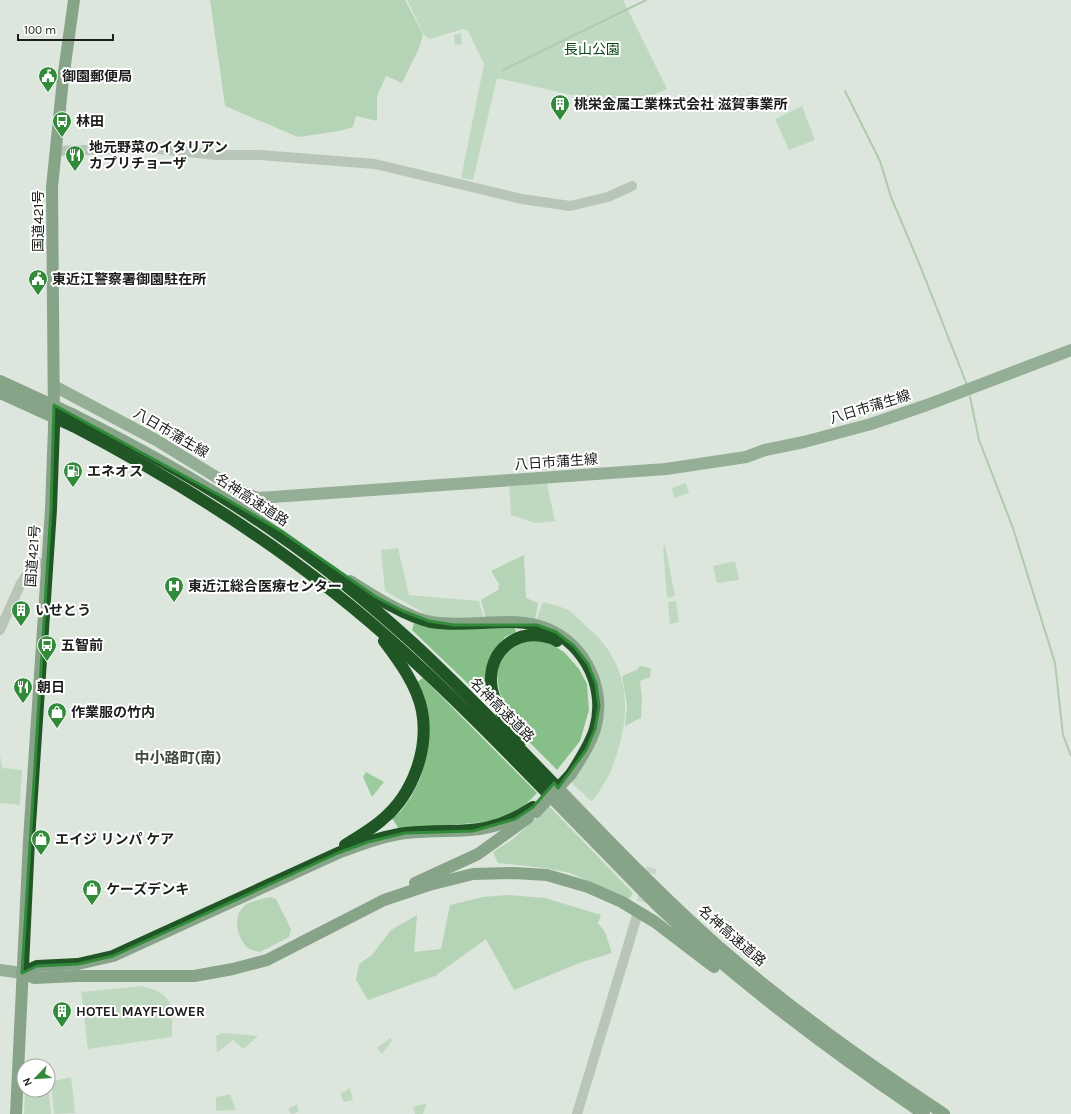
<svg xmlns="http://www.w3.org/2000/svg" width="1071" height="1114" font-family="Karla,'Noto Sans JP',sans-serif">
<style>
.green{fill:#9ccb9d}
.forest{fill:#86bf88}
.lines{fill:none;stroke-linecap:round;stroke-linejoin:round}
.stream{stroke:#75ac76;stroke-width:2}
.minor-tunnel{stroke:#b6beb5;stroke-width:10;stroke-dasharray:10 5;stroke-linecap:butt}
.minor{stroke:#89a189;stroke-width:10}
.major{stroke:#3e6a40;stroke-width:12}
.highway{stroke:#205625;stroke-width:12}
.highway-bridge{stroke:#205625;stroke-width:12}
.marked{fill:none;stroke:#328b3b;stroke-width:3;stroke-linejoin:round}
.labels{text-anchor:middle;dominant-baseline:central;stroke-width:4;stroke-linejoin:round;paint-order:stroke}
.park-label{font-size:14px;fill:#084612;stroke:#fff}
.poi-label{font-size:14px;font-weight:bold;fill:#1b1e1b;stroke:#fff;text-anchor:start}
.street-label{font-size:14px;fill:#1b1e1b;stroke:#fff}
.neighbourhood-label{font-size:15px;font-weight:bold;fill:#414941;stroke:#fff}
</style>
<rect width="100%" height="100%" fill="#dde6dc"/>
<!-- green -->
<g class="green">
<polygon points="407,0 623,0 667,89 625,107 497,78 473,180 461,178 484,64 468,31 463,29 430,39 424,35"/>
<polygon points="461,33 462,44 455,45 454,35"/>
<polygon points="802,106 815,140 789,150 775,119"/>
<polygon points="546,479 555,521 535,523 511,515 509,483"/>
<polygon points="686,483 689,493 674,498 672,488"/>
<polygon points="665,545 675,596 667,598 663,547"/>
<polygon points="398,548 409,595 479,601 484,619 453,620 431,617 385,591 381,550"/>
<polygon points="735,561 739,580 717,583 713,566"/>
<polygon points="676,601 679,622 670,624 668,602"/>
<path d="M 543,602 C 551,604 559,606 566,609 C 573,612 579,620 585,625 C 631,663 633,712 613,765 C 609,778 599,791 592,802 L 571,782 L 596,734 L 594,667 L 580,645 L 563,631 L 536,621 Z"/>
<polygon points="0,755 2,768 22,770 20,805 0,803"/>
<polygon points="366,772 384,782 372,797 363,777"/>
<path d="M 142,986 C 176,994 172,1007 172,1037 L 88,1049 L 81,992 Z"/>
<polygon points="222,1033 258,1036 243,1049 233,1040 217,1053 216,1036"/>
<polygon points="390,1038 392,1041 382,1054 377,1048"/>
<polygon points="71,1077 75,1113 54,1114 51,1082"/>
<polygon points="48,1083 51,1114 24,1114 25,1090 48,1090"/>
<polygon points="350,1088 353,1100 344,1102 340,1094"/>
<polygon points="230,1094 236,1110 216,1111 216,1097"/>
<polygon points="427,1103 423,1114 415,1114 413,1107"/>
<polygon points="297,1104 299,1112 291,1114 288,1109"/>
</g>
<!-- forest -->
<g class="forest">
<polygon points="210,0 405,0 423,34 420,46 402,83 386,76 377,96 377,121 356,116 353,127 339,131 298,137 225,106"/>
<polygon points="524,555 526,598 538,603 535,620 486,619 481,600 498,590 499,584 491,571"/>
<polygon points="414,623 440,629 514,627 516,632 505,637 496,648 490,697 485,700 412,630"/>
<path d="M 527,640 L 546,640 L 565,653 L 579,669 L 587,684 L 589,710 L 580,741 L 557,770 C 544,756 521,736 512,720 C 494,690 487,654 527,640 Z"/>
<polygon points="640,666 651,668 650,677 640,681 642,697 641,718 625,726 627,705 622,676 637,670"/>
<polygon points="423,678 537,793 527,803 511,815 487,822 399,829 392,818 401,811 411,797 420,779 425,761 416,683"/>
<polygon points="549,806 633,893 629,899 570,873 545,868 498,863 493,852 513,839"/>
<polygon points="508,895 545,898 601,915 598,923 605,932 612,953 579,963 514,990 486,939 435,976 368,1000 356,980 359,964 372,955 391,930 417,915 414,952 441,949 450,905 482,897"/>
<path d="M 270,897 L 276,899 L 291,929 L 289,937 L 260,952 C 256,951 251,950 248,948 C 236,938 231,911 249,903 C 255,900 263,899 270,897 Z"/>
</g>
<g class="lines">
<!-- stream -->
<g class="stream">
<polyline points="503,70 646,0"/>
<polyline points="845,91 880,161 891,197 921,268 967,385"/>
<polyline points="970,397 979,440 1013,528 1055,663 1063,735 1071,756"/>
</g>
<!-- minor-tunnel -->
<polyline class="minor-tunnel" points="637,916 652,868"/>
<!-- minor -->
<g class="minor">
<polyline points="56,151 148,148 217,155 260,155 375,164 522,199 570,206 608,197 632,186"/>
<polyline points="0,630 21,583 35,563 47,564"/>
<polyline points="577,1114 637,916"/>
</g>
<!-- major -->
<g class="major">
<polyline points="54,386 156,440 234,488 257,498 273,497 666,469 746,457 765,450 804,442 871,424 927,405 1071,350"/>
<polyline points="0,970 22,973"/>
</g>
<!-- highway -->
<g class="highway">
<path d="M 74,415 C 144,450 214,489 278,534 C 326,567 371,605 414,644 C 519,741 611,851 718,946 C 789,1008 866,1062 944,1114"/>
<path d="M 73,426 C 192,488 307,563 405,653 C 472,714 534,780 597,844 C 619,866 640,889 663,911 C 744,987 832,1052 924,1114"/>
<path d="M 350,581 C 372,595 406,617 431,622 C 466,628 504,617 536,625 C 581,636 608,685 595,729 C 590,745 580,760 571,774"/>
<path d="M 521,741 C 508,723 490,701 491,678 C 492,650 515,631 543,636 C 548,637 553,638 557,641"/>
<path d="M 345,845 C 358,837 372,829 383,819 C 413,794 429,749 422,711 C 417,685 399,661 384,641"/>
<polyline points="415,883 478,854 528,818"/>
<polyline points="22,973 34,978 77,976 194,976 233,969 267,960 384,900 429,885 473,874 514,873 547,875 588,887 622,902 655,922 714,967"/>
<path d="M 22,973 L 37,966 L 78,964 L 113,956 L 338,853 C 360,845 382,836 406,833 C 459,827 483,840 533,807"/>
<polyline points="16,1114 29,840 51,509 54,427 52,187 63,79 74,0"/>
</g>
<!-- highway-bridge -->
<g class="highway-bridge">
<polyline points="0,381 74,415"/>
<polyline points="0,393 73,426"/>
<polyline points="536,812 571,774"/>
</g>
</g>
<!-- marked area -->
<path d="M0 0H1071V1114H0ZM 54,405 L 221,496 L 281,531 L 376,597 L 403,611 L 429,621 L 454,625 L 537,625 L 556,632 L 574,646 L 588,664 L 596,684 L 599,706 L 595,729 L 586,750 L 558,788 L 554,783 L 533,807 L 515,819 L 473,831 L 405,833 L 368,842 L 338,853 L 113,956 L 78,964 L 37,966 L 22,973 L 51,509 Z" fill="#dde6dc" fill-opacity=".55" fill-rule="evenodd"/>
<path class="marked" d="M 54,405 L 221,496 L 281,531 L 376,597 L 403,611 L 429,621 L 454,625 L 537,625 L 556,632 L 574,646 L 588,664 L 596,684 L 599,706 L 595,729 L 586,750 L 558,788 L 554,783 L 533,807 L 515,819 L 473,831 L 405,833 L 368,842 L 338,853 L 113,956 L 78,964 L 37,966 L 22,973 L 51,509 Z"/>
<!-- icons -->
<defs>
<g id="civic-pin" transform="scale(1)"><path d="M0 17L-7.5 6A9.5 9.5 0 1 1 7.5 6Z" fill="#328b3b" stroke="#fff"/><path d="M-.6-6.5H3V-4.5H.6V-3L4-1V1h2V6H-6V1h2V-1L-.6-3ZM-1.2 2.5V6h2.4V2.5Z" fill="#fff"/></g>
<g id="building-pin" transform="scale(1)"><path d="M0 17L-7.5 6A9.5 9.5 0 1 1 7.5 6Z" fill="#328b3b" stroke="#fff"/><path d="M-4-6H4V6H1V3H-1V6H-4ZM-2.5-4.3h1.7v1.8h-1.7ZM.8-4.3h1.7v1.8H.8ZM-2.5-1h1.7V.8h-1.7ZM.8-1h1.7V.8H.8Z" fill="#fff"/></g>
<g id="bus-pin" transform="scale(1)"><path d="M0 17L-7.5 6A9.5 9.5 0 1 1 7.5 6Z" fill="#328b3b" stroke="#fff"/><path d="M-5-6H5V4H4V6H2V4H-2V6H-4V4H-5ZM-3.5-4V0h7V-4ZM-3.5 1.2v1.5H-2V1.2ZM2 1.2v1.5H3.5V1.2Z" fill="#fff"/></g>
<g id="restaurant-pin" transform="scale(1)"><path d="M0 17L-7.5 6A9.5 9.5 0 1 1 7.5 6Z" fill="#328b3b" stroke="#fff"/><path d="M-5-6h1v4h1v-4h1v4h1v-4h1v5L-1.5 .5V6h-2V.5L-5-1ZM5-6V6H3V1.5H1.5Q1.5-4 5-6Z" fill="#fff"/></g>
<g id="fuel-pin" transform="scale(1)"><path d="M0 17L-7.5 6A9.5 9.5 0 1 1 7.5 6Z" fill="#328b3b" stroke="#fff"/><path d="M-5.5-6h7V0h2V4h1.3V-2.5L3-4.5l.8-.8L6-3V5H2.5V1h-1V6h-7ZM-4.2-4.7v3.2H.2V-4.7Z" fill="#fff"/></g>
<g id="hospital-pin" transform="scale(1)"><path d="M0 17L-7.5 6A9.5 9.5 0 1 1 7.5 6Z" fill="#328b3b" stroke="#fff"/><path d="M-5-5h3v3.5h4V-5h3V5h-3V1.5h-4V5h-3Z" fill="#fff"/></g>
<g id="shop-pin" transform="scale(1)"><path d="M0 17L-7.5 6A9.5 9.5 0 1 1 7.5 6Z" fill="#328b3b" stroke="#fff"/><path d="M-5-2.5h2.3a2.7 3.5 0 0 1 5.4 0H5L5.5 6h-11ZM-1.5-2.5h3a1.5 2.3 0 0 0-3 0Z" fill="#fff"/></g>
</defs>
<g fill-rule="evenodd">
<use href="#civic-pin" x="48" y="76"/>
<use href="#building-pin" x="560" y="104"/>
<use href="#bus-pin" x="62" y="121"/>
<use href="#restaurant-pin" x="75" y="155"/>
<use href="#civic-pin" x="38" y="279"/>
<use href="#fuel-pin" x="73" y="471"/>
<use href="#hospital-pin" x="174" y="586"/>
<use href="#building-pin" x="21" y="610"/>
<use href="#bus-pin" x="47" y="645"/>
<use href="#restaurant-pin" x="23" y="687"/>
<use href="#shop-pin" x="57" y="712"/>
<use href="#shop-pin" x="41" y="839"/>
<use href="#shop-pin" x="92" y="889"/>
<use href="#building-pin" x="62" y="1011"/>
</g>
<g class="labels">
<!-- park labels -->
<g class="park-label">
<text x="592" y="49">長山公園</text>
</g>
<!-- poi labels -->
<g class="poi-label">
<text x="62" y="76">御園郵便局</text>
<text x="574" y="104">桃栄金属工業株式会社 滋賀事業所</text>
<text x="76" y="121">林田</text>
<text x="89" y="147">地元野菜のイタリアン<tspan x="89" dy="16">カプリチョーザ</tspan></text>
<text x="52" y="279">東近江警察署御園駐在所</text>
<text x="87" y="471">エネオス</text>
<text x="188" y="586">東近江総合医療センター</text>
<text x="35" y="610">いせとう</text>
<text x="61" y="645">五智前</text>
<text x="37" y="687">朝日</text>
<text x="71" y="712">作業服の竹内</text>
<text x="55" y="839">エイジ リンパ ケア</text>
<text x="106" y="889">ケーズデンキ</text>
<text x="76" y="1011">HOTEL MAYFLOWER</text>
</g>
<!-- street labels -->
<g class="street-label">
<text transform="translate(38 221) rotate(-90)">国道421号</text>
<text transform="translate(870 407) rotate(-17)">八日市蒲生線</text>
<text transform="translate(171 433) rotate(30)">八日市蒲生線</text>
<text transform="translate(556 462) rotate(-4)">八日市蒲生線</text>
<text transform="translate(252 500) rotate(33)">名神高速道路</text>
<text transform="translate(33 556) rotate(-86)">国道421号</text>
<text transform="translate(502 710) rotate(45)">名神高速道路</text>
<text transform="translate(732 936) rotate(41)">名神高速道路</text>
</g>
<!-- neighbourhood labels -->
<g class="neighbourhood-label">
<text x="178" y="758">中小路町(南)</text>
</g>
</g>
<!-- north arrow -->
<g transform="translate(36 1078) rotate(245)"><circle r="19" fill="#ffffff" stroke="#a4a5a4"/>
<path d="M0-3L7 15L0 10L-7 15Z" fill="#328b3b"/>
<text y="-6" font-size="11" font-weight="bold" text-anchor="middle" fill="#1b1e1b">N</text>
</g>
<!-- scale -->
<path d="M18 34v6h95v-6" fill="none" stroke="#1b1e1b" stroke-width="2"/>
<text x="24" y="34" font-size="12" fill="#1b1e1b" stroke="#ffffff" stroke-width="3" paint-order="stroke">100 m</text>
</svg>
